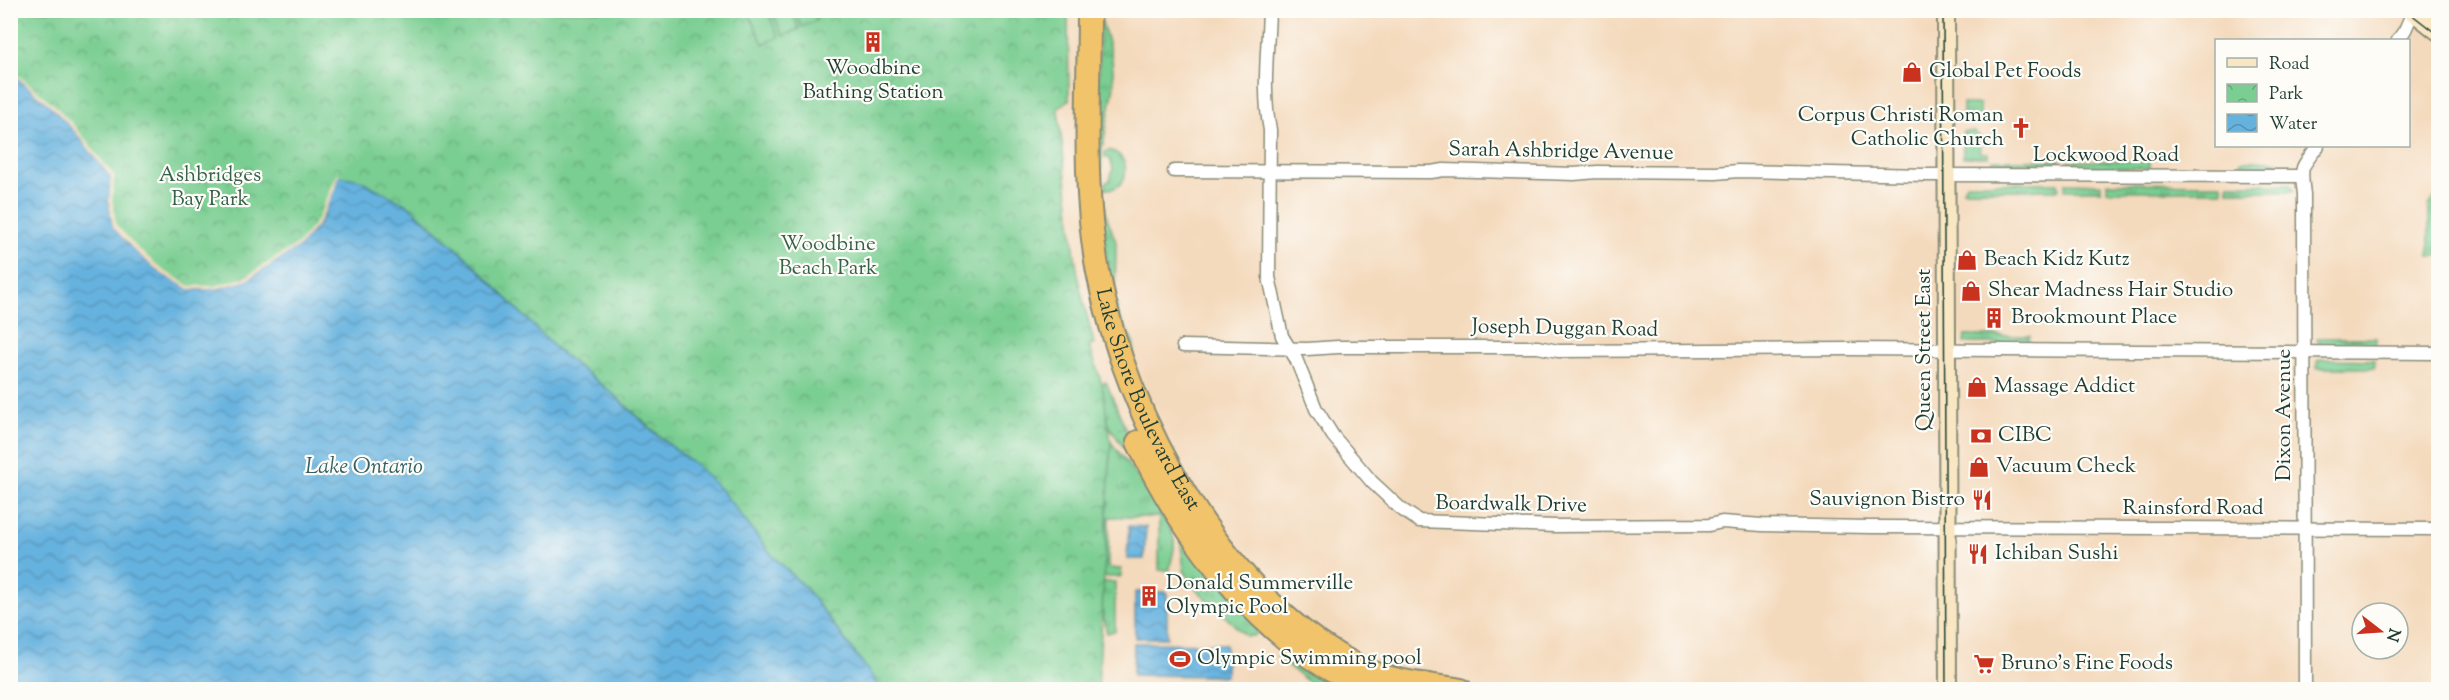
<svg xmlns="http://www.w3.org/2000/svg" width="2449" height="700" font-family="'Sorts Mill Goudy',serif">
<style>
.grass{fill:url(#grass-tufts);stroke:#4c8663;stroke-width:1.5}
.park{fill:url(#park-crowns);stroke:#4c8663;stroke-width:1.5}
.pitch{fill:#7ace92;stroke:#4c8663;stroke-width:1.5}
.water{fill:url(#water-waves);stroke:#42788a;stroke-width:1.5}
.pier{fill:#f4dabd}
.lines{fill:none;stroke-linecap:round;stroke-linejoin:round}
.street-casing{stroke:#8a8c78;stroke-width:15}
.secondary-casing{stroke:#8a8c78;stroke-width:20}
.highway-casing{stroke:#8a8c78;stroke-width:26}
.street{stroke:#fff;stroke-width:12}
.secondary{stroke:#f9e7c3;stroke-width:16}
.highway{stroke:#f1c36a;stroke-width:22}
.tram{stroke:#1f3d34;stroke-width:1.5}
.labels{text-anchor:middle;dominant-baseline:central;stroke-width:4.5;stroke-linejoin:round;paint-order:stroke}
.poi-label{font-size:21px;fill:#1f3d34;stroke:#fdfcf7;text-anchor:start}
.street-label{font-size:21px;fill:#1f3d34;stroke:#fdfcf7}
.park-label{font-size:21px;fill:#36614c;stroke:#fdfcf7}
.water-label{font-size:22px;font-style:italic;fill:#346067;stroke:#fdfcf7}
</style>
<defs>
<pattern id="grass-tufts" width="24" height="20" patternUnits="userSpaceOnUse" patternTransform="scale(1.5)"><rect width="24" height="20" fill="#7ace92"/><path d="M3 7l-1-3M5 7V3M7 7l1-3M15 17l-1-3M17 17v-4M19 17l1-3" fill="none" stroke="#63a878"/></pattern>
<pattern id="park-crowns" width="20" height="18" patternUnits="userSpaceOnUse" patternTransform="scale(1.5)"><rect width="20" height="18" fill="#7ace92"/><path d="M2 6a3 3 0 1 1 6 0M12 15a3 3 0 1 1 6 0" fill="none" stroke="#63a878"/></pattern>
<pattern id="water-waves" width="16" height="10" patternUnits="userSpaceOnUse" patternTransform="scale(1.5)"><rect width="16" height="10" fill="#66b2df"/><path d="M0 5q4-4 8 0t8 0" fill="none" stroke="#5392b6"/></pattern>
</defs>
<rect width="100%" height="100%" fill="#fdfcf7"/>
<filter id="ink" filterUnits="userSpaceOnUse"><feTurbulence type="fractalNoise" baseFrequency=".0167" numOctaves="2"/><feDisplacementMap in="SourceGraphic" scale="12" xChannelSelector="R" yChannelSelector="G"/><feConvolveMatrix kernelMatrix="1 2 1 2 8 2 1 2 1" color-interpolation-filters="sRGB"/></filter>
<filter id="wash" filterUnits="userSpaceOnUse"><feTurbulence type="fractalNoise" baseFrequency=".008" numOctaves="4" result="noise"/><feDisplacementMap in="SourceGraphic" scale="24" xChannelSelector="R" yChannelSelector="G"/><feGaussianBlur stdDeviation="1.35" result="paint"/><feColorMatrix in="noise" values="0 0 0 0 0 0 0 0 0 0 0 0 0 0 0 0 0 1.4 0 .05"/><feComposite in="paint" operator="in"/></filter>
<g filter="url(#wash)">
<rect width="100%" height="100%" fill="#f4dabd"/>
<!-- grass -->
<g class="grass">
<polygon points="1100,15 1112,57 1114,86 1102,149 1101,190 1107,217 1116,242 1115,300 1119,316 1134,344 1133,358 1115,310 1100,218 1097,145"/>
<polygon points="1963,104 1980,104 1980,117 1975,122 1963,123"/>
<polygon points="1963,132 1975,132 1980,137 1980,153 1988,153 1988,157 1963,157"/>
<path d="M 1108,150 C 1136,155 1127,195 1105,188 L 1105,183 L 1110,180 L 1113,169 L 1110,159 L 1105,157 L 1105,153 Z"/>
<rect x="1992" y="160" width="68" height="7"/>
<polygon points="2068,161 2150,161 2150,168 2069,167"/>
<rect x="2241" y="161" width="37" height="8"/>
<polygon points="1966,183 2058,183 2059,190 1963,190"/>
<polygon points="2065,183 2101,184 2101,190 2065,190"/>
<polygon points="2107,183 2222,184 2222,191 2107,191"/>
<polygon points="2228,184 2290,184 2294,191 2228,191"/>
<polygon points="1965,336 2030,336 2028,344 1968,343 1964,343"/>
<polygon points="2317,338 2376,338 2375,347 2319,345"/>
<polygon points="2322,359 2374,360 2374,368 2317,368 2317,361"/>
<polygon points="1106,382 1135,451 1260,630 1254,636 1246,636 1192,585 1184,570 1180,537 1143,475 1111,429 1103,412 1095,384"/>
<path d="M 1111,442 C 1126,462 1170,518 1174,540 C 1176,552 1170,559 1170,570 L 1159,570 L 1159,517 L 1109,517 L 1108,568 L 1121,569 L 1121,577 L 1095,577 Z"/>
<polygon points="1096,582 1115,582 1115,631 1107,633"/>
<polygon points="1283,650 1352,689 1320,689 1315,687 1277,657"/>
</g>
<!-- park -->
<g class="park">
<polygon points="10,11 1068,11 1069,100 1058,108 1075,256 1080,287 1094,344 1089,345 1102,384 1111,442 1098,689 882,689 808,591 771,554 722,492 612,393 558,351 466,257 409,206 320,221 300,246 245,281 215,289 189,289 162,274 113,227 51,106 11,72"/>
<polygon points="2438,193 2438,256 2429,256 2429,206"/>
</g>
<!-- pitch -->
<g class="pitch">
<polygon points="751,11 767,11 779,37 763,44 748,12"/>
<polygon points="772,11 791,11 799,29 783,36"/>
<polygon points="794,11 813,11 817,20 802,27"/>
</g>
<!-- water -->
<g class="water">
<polygon points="10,72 51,106 74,130 111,177 109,201 113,227 136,252 162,274 189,289 215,289 245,281 300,246 321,221 339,176 360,180 409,206 466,257 558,351 612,393 658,436 695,464 722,491 771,554 808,591 882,689 11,689"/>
<polygon points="1129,526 1146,527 1144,559 1127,559"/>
<rect x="1135" y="592" width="32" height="46"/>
<polygon points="1134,643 1226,644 1226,676 1133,675"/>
</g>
<!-- pier -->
<polygon class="pier" points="10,69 53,104 76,128 114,176 112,200 116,225 138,249 164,271 190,286 215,286 244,278 298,244 318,219 337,175 340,173 334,191 320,221 300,246 245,281 215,289 189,289 162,274 136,252 113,227 109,201 111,177 74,130 51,106 11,72"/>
</g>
<g filter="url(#ink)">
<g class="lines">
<!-- street casing -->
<g class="street-casing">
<g id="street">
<path d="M 1269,10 C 1268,50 1262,91 1270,130 L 1269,277 L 1282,336 L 1296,359 L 1316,409 L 1333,436 L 1372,482 L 1401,509 L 1419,521 L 1555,526 L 1709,525 L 1722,522 L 1762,525 L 1870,527 L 2438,529"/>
<polyline points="2398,40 2405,30 2413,12"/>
<polyline points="1174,171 1431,172 1444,170 1574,174 1597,172 1716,173 1738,171 1927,175 2300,176"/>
<polyline points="1183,346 1307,349 1338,347 1538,347 1558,351 1848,349 2438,353"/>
<path d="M 2305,690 L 2304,195 C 2301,166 2299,170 2318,146"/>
</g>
</g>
<!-- secondary casing -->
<g class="secondary-casing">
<g id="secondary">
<polyline points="1946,10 1948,690"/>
<polyline points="2410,10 2438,32"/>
</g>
</g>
<!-- highway casing -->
<g class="highway-casing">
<g id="highway">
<path id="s1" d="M 1089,10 C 1089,97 1082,187 1098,272 C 1125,417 1226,605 1364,669 C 1395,683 1428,684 1461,690"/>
<path d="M 1138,442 C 1181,537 1273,657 1376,690"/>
</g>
</g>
<!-- street -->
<use href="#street" class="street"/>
<!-- secondary -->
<use href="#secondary" class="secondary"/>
<!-- highway -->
<use href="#highway" class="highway"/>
<!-- tram -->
<g class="tram">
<polyline points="1943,10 1946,690"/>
<polyline points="2406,10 2438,35"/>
</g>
</g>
</g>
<!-- icons -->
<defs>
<g id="building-bare" transform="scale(1.62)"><path d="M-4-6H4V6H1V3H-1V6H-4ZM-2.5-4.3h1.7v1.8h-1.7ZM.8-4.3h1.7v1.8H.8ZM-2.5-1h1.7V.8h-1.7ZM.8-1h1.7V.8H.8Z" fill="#c8321e" stroke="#fdfcf7" stroke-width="2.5" paint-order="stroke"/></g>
<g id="shop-bare" transform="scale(1.62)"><path d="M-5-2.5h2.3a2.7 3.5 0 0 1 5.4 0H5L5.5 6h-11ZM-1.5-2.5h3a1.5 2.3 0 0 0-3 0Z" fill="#c8321e" stroke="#fdfcf7" stroke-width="2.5" paint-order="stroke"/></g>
<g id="church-bare" transform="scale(1.62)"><path d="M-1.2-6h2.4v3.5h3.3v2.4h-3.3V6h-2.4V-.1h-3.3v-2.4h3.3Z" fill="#c8321e" stroke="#fdfcf7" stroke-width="2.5" paint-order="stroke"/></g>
<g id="bank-bare" transform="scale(1.62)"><path d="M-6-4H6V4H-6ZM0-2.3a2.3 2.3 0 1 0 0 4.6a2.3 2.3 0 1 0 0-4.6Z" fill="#c8321e" stroke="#fdfcf7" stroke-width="2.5" paint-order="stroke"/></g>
<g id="restaurant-bare" transform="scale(1.62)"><path d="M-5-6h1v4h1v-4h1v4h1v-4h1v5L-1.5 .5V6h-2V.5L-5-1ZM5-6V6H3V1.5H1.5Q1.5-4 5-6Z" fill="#c8321e" stroke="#fdfcf7" stroke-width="2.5" paint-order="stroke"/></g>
<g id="stadium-bare" transform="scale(1.62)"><path d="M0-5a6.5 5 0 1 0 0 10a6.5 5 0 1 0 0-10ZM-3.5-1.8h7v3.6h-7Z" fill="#c8321e" stroke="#fdfcf7" stroke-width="2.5" paint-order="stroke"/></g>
<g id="supermarket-bare" transform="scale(1.62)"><path d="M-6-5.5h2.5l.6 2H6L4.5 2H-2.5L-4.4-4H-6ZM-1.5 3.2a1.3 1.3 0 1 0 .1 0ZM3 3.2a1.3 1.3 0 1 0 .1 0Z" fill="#c8321e" stroke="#fdfcf7" stroke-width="2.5" paint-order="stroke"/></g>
</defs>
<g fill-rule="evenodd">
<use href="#building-bare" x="873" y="42"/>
<use href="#shop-bare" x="1912" y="72"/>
<use href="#church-bare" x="2021" y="128"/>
<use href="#shop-bare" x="1967" y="260"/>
<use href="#shop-bare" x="1971" y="291"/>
<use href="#building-bare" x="1994" y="318"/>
<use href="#shop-bare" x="1977" y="387"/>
<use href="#bank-bare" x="1981" y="436"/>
<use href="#shop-bare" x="1979" y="467"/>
<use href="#restaurant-bare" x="1982" y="500"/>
<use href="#restaurant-bare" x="1978" y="554"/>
<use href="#building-bare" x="1149" y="596"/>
<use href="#stadium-bare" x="1180" y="659"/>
<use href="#supermarket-bare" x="1984" y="664"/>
</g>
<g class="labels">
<!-- poi labels -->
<g class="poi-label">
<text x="873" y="69" text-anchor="middle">Woodbine<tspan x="873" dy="24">Bathing Station</tspan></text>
<text x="1929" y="72">Global Pet Foods</text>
<text x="2004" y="116" text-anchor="end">Corpus Christi Roman<tspan x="2004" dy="24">Catholic Church</tspan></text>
<text x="1984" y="260">Beach Kidz Kutz</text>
<text x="1988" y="291">Shear Madness Hair Studio</text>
<text x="2011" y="318">Brookmount Place</text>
<text x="1994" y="387">Massage Addict</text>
<text x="1998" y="436">CIBC</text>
<text x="1996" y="467">Vacuum Check</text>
<text x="1965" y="500" text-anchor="end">Sauvignon Bistro</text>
<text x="1995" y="554">Ichiban Sushi</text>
<text x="1166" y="584">Donald Summerville<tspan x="1166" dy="24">Olympic Pool</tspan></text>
<text x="1197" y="659">Olympic Swimming pool</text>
<text x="2001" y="664">Bruno’s Fine Foods</text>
</g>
<!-- street labels -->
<g class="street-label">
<text transform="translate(1561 152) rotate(1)">Sarah Ashbridge Avenue</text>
<text x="2106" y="156">Lockwood Road</text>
<text transform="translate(1565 329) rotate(1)">Joseph Duggan Road</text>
<text transform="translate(1925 350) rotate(-90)">Queen Street East</text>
<text stroke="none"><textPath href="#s1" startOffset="400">Lake Shore Boulevard East</textPath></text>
<text transform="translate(2285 415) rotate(-90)">Dixon Avenue</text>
<text transform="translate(1511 505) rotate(1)">Boardwalk Drive</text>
<text x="2193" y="509">Rainsford Road</text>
</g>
<!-- park labels -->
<g class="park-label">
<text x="210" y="176">Ashbridges<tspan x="210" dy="24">Bay Park</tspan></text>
<text x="828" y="245">Woodbine<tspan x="828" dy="24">Beach Park</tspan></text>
</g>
<!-- water labels -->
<g class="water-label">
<text x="364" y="468">Lake Ontario</text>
</g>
</g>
<!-- margin -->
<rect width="2449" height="700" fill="none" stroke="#fdfcf7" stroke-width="36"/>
<!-- legend -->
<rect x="2215" y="39" width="195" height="108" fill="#fdfcf7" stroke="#a4b0a9" stroke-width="1.5"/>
<rect x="2227" y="58" width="30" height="9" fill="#f9e7c3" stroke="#a4b0a9" stroke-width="1.5"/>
<text x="2269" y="69" font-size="18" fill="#1f3d34">Road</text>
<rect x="2227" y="84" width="30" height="18" fill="url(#park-crowns)" stroke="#a4b0a9" stroke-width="1.5"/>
<text x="2269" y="99" font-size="18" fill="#1f3d34">Park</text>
<rect x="2227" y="114" width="30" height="18" fill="url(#water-waves)" stroke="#a4b0a9" stroke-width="1.5"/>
<text x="2269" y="129" font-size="18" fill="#1f3d34">Water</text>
<!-- north arrow -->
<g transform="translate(2380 631) rotate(107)"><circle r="28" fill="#fdfcf7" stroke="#a4b0a9" stroke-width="1.5"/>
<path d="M0-4.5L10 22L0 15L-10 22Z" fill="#c8321e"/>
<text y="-9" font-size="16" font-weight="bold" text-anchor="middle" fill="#1f3d34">N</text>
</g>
</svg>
